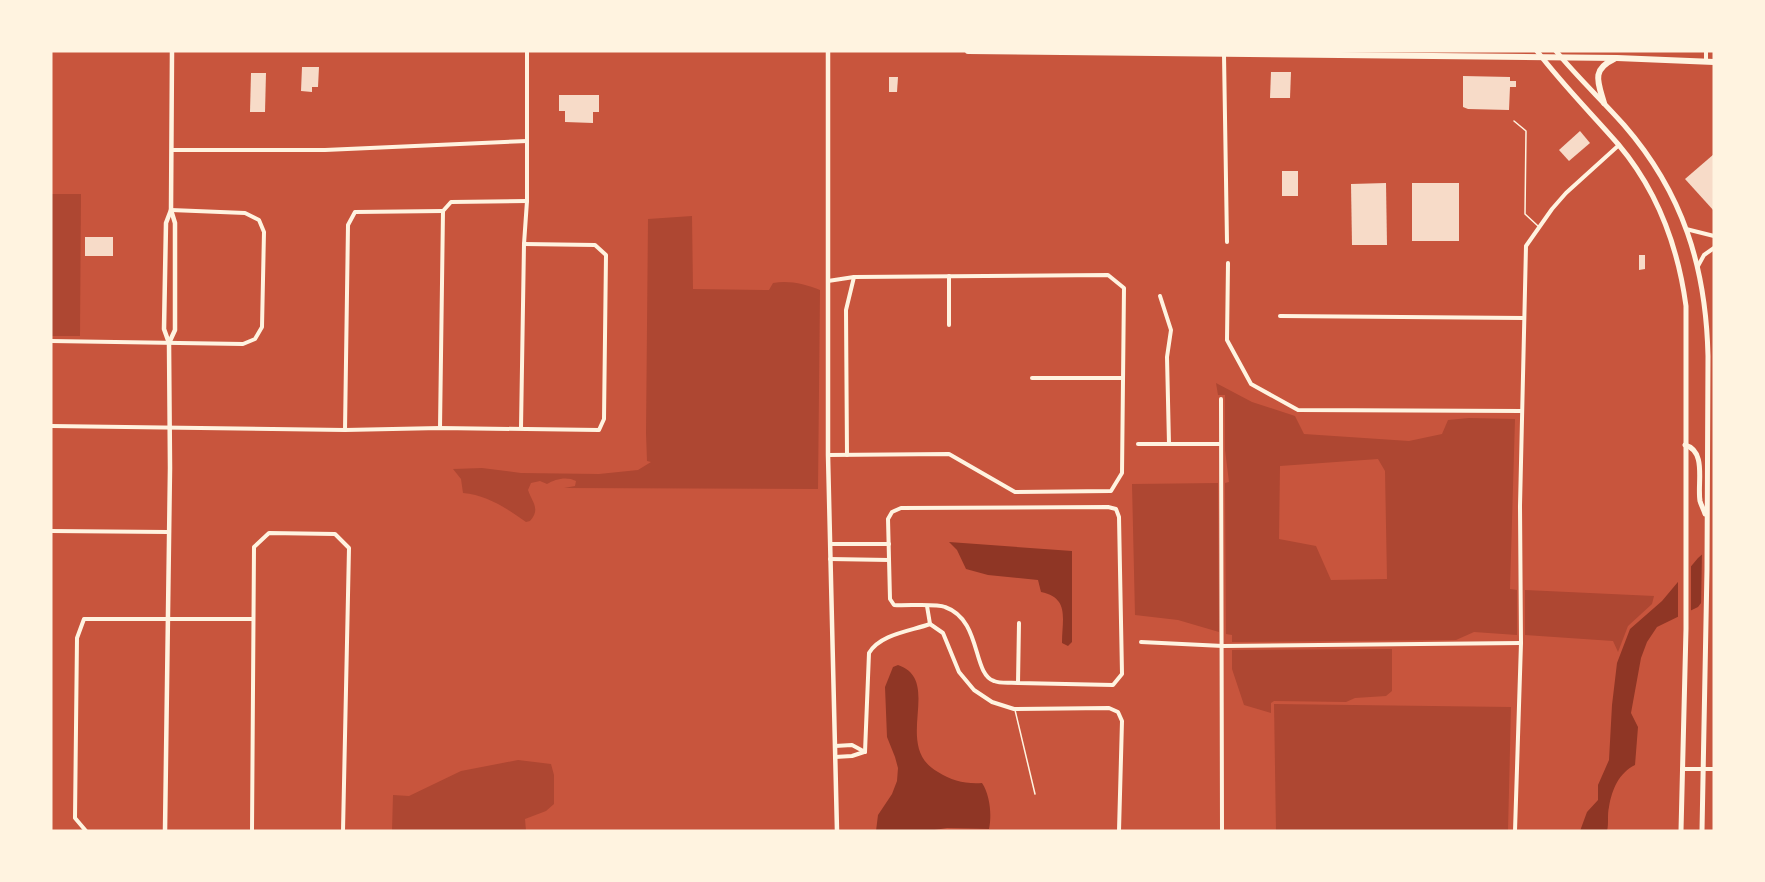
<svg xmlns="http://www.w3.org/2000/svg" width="1765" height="882" font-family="'IBM Plex Sans',sans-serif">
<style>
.green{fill:#ae4732;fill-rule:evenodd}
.water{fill:#8f3625}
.pier{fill:#c8553d}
.building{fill:#f7dbc8}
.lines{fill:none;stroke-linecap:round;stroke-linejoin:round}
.service{stroke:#fff3e0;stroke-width:1.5}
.minor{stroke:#fff3e0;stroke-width:4}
.tertiary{stroke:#fff3e0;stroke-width:4.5}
.secondary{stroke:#fff3e0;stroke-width:5}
.primary{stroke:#fff3e0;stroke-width:6}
</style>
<rect width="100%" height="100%" fill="#c8553d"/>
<!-- green -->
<g class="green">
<polygon points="51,194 81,194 80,336 51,336"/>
<path d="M 692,216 L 693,289 L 769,290 L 773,283 C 789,280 805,284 820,290 L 818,489 L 564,488 L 575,486 L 576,481 C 567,476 555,479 547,484 L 540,481 L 531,483 L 528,490 C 532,502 541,509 530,521 L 526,522 C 506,508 487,495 463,493 L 461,479 L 453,469 L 482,468 L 521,473 L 599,474 L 638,470 L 651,462 L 647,461 L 646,433 L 648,219 Z"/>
<path d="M 1216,383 L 1252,402 L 1295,416 L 1304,434 L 1409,441 L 1442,434 L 1448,420 L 1469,418 L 1515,419 L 1510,589 L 1517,590 L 1517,635 L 1474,632 L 1456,640 L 1232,642 L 1232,635 L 1226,634 L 1225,483 L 1229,482 L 1225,450 L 1225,395 L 1218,395 ZM 1378,459 L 1385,471 L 1387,579 L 1331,580 L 1316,546 L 1279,539 L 1280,466 Z"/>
<polygon points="1218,483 1219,632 1178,620 1135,615 1132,484"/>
<polygon points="1525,590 1654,596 1652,604 1628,626 1618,652 1613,641 1525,635"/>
<polygon points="1392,649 1392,691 1386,696 1355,698 1346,702 1274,701 1271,703 1271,713 1244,705 1232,669 1232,650"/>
<polygon points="1274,704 1511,707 1508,831 1276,831"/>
<polygon points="518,760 551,764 554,775 554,804 546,811 525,819 526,831 392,831 393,795 409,796 461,771"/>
</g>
<!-- water -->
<g class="water">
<path d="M 949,542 L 1072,551 L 1072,642 L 1068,646 L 1062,643 C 1062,619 1070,598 1041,592 L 1038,580 L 988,575 L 966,569 L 957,550 Z"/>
<path d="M 1714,544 L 1714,586 L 1698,607 L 1657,627 L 1647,642 L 1641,658 L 1631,713 L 1638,727 L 1635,765 C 1619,773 1612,789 1609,807 C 1607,815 1609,823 1607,831 L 1580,831 L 1587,812 L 1598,800 L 1598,785 L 1609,760 L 1612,705 L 1617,663 L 1630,629 L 1662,601 L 1698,558 Z"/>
<path d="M 898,665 C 944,681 891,746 938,772 C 952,781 965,784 982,783 C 990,795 992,815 989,829 L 947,828 L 928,831 L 876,831 L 878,815 L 892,794 L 897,781 L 898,768 L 895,757 L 887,737 L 885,687 L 893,667 Z"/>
</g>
<!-- pier -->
<g class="pier">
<polygon points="1714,541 1714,591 1701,608 1702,551"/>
<polygon points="1691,561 1691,615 1678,620 1678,576"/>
</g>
<!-- building -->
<g class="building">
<polygon points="302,67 319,67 318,87 312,87 312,92 301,91"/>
<polygon points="1271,72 1291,72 1290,98 1270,98"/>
<polygon points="251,73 266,73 265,112 250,112"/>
<polygon points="1463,76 1510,77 1510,81 1516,81 1516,87 1510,87 1509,110 1468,109 1463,107"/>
<polygon points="889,77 898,77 897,92 889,92"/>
<polygon points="559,95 599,95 599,112 593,112 593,123 565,122 565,111 559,111"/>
<polygon points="1580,131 1590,143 1569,161 1559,150"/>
<polygon points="1714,154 1714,211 1685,179"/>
<rect x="1282" y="171" width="16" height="25"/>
<polygon points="1386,183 1387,245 1352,245 1351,184"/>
<rect x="1412" y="183" width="47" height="58"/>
<rect x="85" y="237" width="28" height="19"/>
<polygon points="1639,255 1645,255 1645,269 1639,270"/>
</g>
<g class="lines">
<!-- service -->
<g class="service">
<polyline points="1514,121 1526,131 1525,214 1538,226"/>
<polyline points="1015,710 1035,794"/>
</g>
<!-- minor -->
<g class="minor">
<polyline points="1224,55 1227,242"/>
<polyline points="1706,61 1706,51"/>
<polyline points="172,150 325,150 527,141"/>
<polyline points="1686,229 1714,236"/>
<polyline points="1228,263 1227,340 1251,384 1298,410 1522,411"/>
<polyline points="1698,266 1704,255 1714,248"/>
<polyline points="1160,296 1171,330 1167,357 1169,444"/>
<polyline points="1280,316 1524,318"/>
<polyline points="949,325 949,276"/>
<polyline points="51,341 243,344 255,339 262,327 264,232 259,220 245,213 171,210"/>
<polyline points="1032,378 1123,378"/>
<polyline points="1221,399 1222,831"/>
<polyline points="51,426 345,430 440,428 599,430 604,419 606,255 595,245 524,244"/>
<polyline points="440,428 443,211 451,202 527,201"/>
<polyline points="521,428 524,244 527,201 527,51"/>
<polyline points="345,430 348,225 355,212 443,211"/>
<polyline points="1138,444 1221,444"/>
<polyline points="828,455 949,454 1015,492 1111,491 1122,473 1124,288 1108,275 854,277 828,281"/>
<polyline points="847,455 846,310 854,277"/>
<polyline points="51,531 168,532"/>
<polyline points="830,544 889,544"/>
<polyline points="830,559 889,560"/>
<polyline points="927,606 930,624 943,633 959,672 974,690 992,702 1014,709 1109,708 1118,712 1122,721 1119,831"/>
<polyline points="1141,642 1223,646 1521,643"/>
<path d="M 1018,683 C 1011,682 1001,684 994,681 C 972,674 982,620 945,607 C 936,603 906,606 894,605 L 890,599 L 888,519 L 892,512 L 901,508 L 1108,507 L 1116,509 L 1119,517 L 1122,674 L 1113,685 L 1018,683 L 1019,623"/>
<polyline points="835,746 852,745 865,752"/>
<path d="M 865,752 L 869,653 C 880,634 911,631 930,624"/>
<polyline points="835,757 852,756 864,752"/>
<polyline points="1682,769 1714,769"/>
<polyline points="86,831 75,818 77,638 84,619 252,619"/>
<polyline points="252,831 254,547 269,533 335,534 349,548 343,831"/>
<polyline points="1515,831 1521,643 1520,506 1526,246 1552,209 1566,193 1619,145"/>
</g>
<!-- tertiary -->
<g class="tertiary">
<polyline points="828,51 828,455 837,831"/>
<polyline points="169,343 175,330 175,223 171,210 172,51"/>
<polyline points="165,831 170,468 169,343 164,329 166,223 171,210"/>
</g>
<!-- secondary -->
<g class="secondary">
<path d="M 1537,51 C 1562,84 1591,113 1618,144 C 1657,190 1678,247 1686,306 L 1686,629 L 1681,831"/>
<path d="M 1556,51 C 1577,77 1602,100 1624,125 C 1683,193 1706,267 1708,356 L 1707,569 L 1702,831"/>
<path d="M 1685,445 C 1707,451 1697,483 1700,501 C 1701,505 1704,510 1705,514"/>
</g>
<!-- primary -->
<g class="primary">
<polyline points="968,51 1617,58 1714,62"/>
<path d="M 1604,103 C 1598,82 1591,70 1614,59"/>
</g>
</g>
<!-- border -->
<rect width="1765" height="882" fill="none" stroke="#fff3e0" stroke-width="105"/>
</svg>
